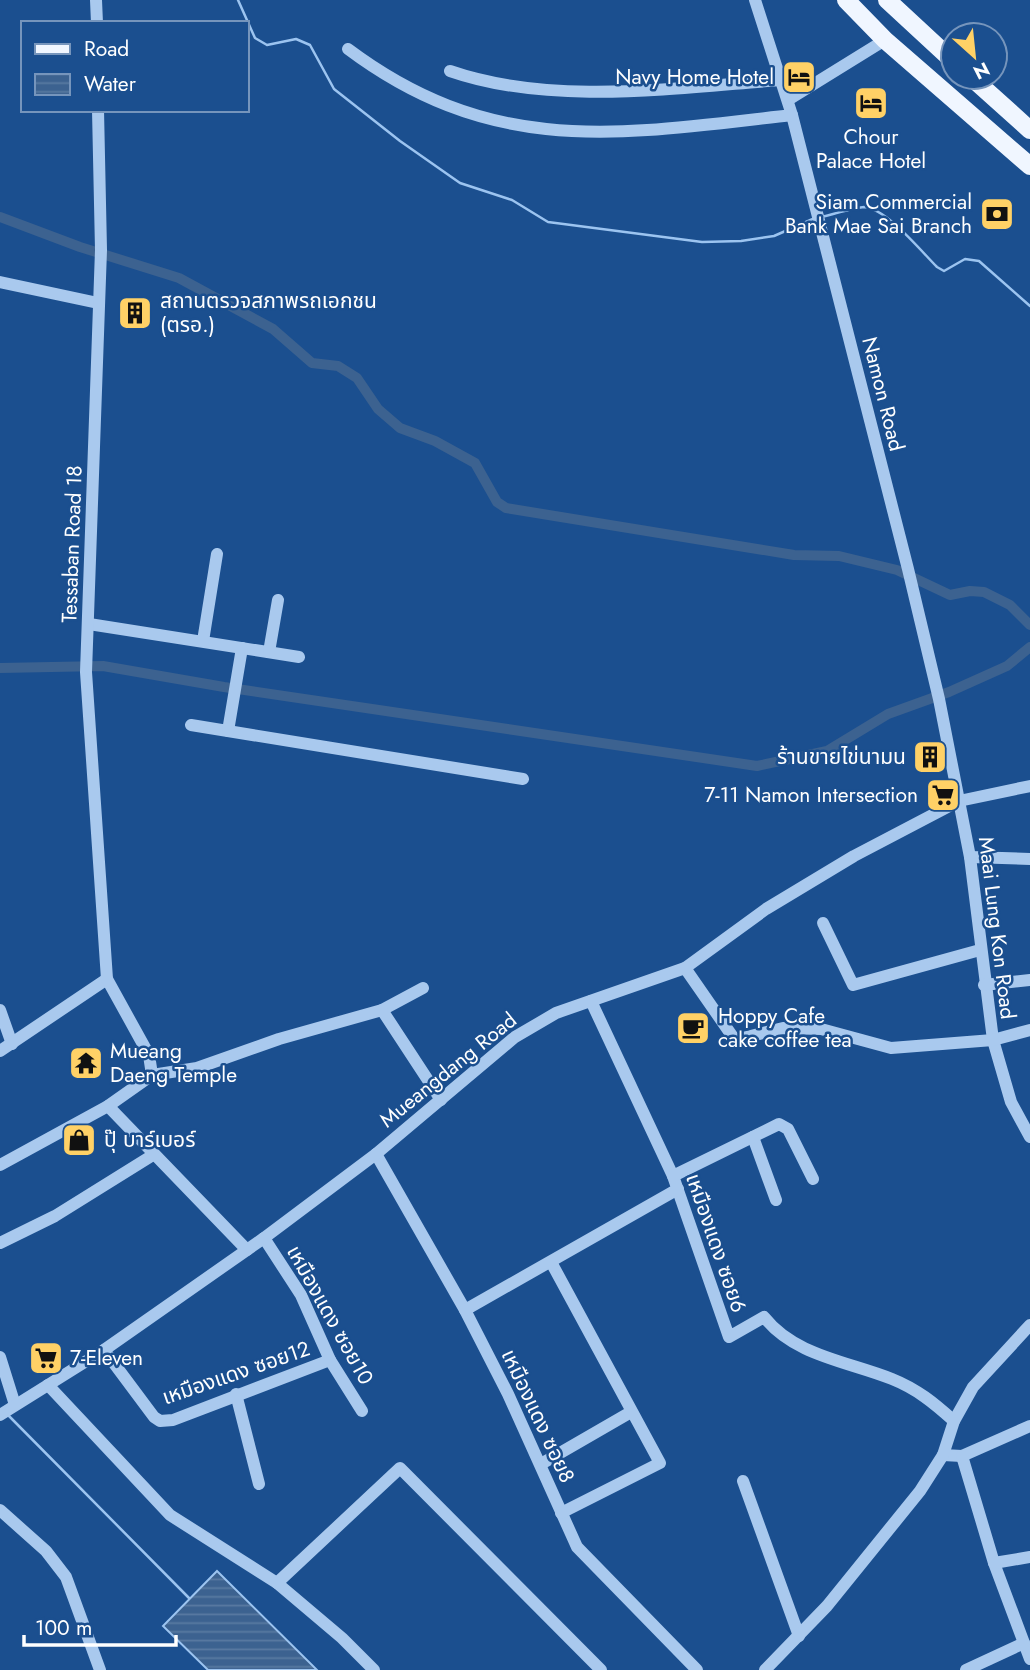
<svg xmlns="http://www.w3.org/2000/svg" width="1030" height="1670" font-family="Jost,'Noto Sans Thai',sans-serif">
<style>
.water{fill:url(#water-rules);stroke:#9cc4f0;stroke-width:2}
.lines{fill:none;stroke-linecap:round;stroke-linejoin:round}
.stream{stroke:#9cc4f0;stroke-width:2.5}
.canal{stroke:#3c6290;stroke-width:10}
.minor{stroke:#a9c9ee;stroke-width:12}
.major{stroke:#f0f6ff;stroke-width:18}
.labels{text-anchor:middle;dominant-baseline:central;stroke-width:5;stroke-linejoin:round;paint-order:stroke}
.poi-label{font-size:21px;fill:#fff;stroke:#1b4f8f;text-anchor:start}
.street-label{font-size:21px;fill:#fff;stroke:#1b4f8f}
</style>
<defs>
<pattern id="water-rules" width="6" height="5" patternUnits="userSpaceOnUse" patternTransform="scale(1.75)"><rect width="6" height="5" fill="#3c6290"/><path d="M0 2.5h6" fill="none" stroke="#597aa1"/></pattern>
</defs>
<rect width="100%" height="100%" fill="#1b4f8f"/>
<!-- water -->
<polygon class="water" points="217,1571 317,1670 208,1670 163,1626"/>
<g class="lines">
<!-- stream -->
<g class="stream">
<polyline points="238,0 255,38 267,45 296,39 310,45 334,89 400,141 460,183 512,200 548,222 702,242 741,241 774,236 815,218"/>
<path d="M 821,217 C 830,215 858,207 864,207 C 886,208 921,251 937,267 L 944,271 L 965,259 L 979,261 L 1030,306"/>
<polyline points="7,1414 189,1598"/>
</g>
<!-- canal -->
<g class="canal">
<polyline points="0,217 80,247 179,278 273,329 312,363 338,366 357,378 378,409 400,428 435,441 475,463 497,502 506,508 794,555 839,556 897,570 950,595 970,591 984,592 1010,605 1030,625"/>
<polyline points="0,668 103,666 224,687 757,766 827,751 888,714 949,692 1007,666 1030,647"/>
</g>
<!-- minor -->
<g class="minor">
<polyline points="96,0 97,23"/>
<polyline points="755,0 792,115 908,569 939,699 970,857 993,1040 1011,1102 1030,1137"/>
<path d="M 348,49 C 495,159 623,134 792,115"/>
<path d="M 450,71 C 551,106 675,88 781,80"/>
<polyline points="788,100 885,40"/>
<polyline points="0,282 98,303"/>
<polyline points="89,624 299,657"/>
<polyline points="203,641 217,554"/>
<polyline points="269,652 278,600"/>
<polyline points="191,725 523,779"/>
<polyline points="228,731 242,648"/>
<polyline points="970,857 1030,859"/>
<polyline points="823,923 853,985 980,950"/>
<polyline points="685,968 735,1040 783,1028 821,1029 891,1048 993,1040 1030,1030"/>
<polyline points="984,985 1030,980"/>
<path d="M 591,1001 L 673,1176 L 729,1337 L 764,1317 C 795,1356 847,1361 892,1379 C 917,1389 934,1403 954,1421"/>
<polyline points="0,1010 12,1044"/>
<polyline points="382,1010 423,988"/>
<polyline points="0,1051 107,979"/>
<polyline points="152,1075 197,1068 279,1039 382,1010 441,1100"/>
<polyline points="108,1106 247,1250"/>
<polyline points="753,1137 776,1200"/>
<polyline points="376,1154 465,1310 508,1394 577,1547 697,1670"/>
<polyline points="0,1165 108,1106 152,1075 149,1055 107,979 86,672 101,250 98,110"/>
<polyline points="673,1176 779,1124 788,1129 813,1179"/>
<polyline points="264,1238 301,1295 330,1360 362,1411"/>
<polyline points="0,1243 55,1216 153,1155"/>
<polyline points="551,1262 660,1463 561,1513"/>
<polyline points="465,1310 678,1189"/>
<polyline points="104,1350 154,1417 160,1421 173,1420 330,1360"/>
<polyline points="0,1357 15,1405"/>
<polyline points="48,1385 170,1515 277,1583 342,1638 374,1670"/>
<polyline points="236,1394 259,1484"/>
<polyline points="0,1415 104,1350 264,1238 376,1154 515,1037 556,1013 685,968 766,909 854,856 959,801 1030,786"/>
<polyline points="943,1455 962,1456 1030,1426"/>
<polyline points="962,1456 994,1563 1030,1659"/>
<polyline points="541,1464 631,1412"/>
<polyline points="743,1481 799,1636"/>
<polyline points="0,1510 46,1551 66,1577 100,1670"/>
<polyline points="994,1563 1030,1557"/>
<polyline points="277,1583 400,1468 601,1670"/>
<polyline points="765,1670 827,1606 920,1491 943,1455 954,1421 973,1387 1030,1325"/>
<polyline points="966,1670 1024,1643"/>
</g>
<!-- major -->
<g class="major">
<polyline points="846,0 885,40 1030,166"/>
<polyline points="887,0 953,61"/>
<polyline points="971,77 1030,130"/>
</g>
</g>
<!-- icons -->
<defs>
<g id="hotel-square" transform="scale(1.75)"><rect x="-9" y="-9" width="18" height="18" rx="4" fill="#ffd166" stroke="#1b4f8f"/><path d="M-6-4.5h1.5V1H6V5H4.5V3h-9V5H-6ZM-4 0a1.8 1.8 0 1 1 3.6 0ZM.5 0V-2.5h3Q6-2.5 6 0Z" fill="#111"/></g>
<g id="bank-square" transform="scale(1.75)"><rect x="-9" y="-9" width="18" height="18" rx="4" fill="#ffd166" stroke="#1b4f8f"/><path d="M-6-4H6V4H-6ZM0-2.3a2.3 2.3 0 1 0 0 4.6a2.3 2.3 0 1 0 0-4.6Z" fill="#111"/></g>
<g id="building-square" transform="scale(1.75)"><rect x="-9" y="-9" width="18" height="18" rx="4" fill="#ffd166" stroke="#1b4f8f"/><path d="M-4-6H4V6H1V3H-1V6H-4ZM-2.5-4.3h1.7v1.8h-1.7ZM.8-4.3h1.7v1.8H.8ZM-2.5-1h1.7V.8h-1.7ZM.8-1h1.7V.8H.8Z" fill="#111"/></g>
<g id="supermarket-square" transform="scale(1.75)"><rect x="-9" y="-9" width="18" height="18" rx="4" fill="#ffd166" stroke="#1b4f8f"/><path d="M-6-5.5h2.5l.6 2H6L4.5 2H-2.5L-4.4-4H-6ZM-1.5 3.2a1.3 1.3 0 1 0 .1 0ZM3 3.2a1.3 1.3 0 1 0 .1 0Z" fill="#111"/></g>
<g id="cafe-square" transform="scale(1.75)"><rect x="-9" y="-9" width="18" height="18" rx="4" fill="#ffd166" stroke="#1b4f8f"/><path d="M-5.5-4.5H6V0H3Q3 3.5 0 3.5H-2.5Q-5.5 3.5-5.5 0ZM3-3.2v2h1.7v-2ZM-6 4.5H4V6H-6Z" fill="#111"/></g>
<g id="temple-square" transform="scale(1.75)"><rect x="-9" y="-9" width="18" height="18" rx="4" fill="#ffd166" stroke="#1b4f8f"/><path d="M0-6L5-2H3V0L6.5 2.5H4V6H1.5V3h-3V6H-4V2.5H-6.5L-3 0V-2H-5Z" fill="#111"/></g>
<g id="shop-square" transform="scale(1.75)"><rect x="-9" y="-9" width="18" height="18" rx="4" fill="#ffd166" stroke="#1b4f8f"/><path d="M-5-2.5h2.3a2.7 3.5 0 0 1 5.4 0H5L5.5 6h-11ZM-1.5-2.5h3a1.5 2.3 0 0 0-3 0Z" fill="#111"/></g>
</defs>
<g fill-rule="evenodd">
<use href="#hotel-square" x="799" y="77"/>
<use href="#hotel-square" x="871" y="103"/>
<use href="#bank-square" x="997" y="214"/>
<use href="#building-square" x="135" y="313"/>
<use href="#building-square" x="930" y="757"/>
<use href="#supermarket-square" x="943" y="795"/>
<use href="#cafe-square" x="693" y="1028"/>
<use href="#temple-square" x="86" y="1063"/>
<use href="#shop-square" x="79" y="1140"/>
<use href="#supermarket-square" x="46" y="1358"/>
</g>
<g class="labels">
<!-- poi labels -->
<g class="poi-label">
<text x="774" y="77" text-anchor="end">Navy Home Hotel</text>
<text x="871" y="137" text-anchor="middle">Chour<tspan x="871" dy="24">Palace Hotel</tspan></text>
<text x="972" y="202" text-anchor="end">Siam Commercial<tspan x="972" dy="24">Bank Mae Sai Branch</tspan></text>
<text x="160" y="301">สถานตรวจสภาพรถเอกชน<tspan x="160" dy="24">(ตรอ.)</tspan></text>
<text x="906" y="757" text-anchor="end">ร้านขายไข่นามน</text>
<text x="918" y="795" text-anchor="end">7-11 Namon Intersection</text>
<text x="718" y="1016">Hoppy Cafe<tspan x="718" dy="24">cake coffee tea</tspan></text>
<text x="110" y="1051">Mueang<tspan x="110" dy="24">Daeng Temple</tspan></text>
<text x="104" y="1140">ปุ๊ บาร์เบอร์</text>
<text x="70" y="1358">7-Eleven</text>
</g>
<!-- street labels -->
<g class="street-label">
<text transform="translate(883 394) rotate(76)">Namon Road</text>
<text transform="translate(72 544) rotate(-88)">Tessaban Road 18</text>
<text transform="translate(997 928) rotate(83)">Maai Lung Kon Road</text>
<text transform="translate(448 1070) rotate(-39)">Mueangdang Road</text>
<text transform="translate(716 1243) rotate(71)">เหมืองแดง ซอย6</text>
<text transform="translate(330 1315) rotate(61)">เหมืองแดง ซอย10</text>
<text transform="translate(236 1373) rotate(-19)">เหมืองแดง ซอย12</text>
<text transform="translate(538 1416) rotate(65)">เหมืองแดง ซอย8</text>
</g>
</g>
<!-- legend -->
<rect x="21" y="21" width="228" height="91" fill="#1b4f8f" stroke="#7695bc" stroke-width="2"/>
<rect x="35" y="44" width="35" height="10" fill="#f0f6ff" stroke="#7695bc" stroke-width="2"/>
<text x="84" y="56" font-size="21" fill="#ffffff">Road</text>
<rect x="35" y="74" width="35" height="21" fill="url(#water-rules)" stroke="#7695bc" stroke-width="2"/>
<text x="84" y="91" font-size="21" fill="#ffffff">Water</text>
<!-- north arrow -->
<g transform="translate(974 56) rotate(153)"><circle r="33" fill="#1b4f8f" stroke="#7695bc" stroke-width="2"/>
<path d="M0-5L12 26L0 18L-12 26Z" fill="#ffd166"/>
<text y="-10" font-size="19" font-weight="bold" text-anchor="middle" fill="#ffffff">N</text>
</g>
<!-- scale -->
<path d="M24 1635v10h152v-10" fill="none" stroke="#ffffff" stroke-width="3.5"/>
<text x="35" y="1635" font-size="21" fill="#ffffff" stroke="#1b4f8f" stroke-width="5" paint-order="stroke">100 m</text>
</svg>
